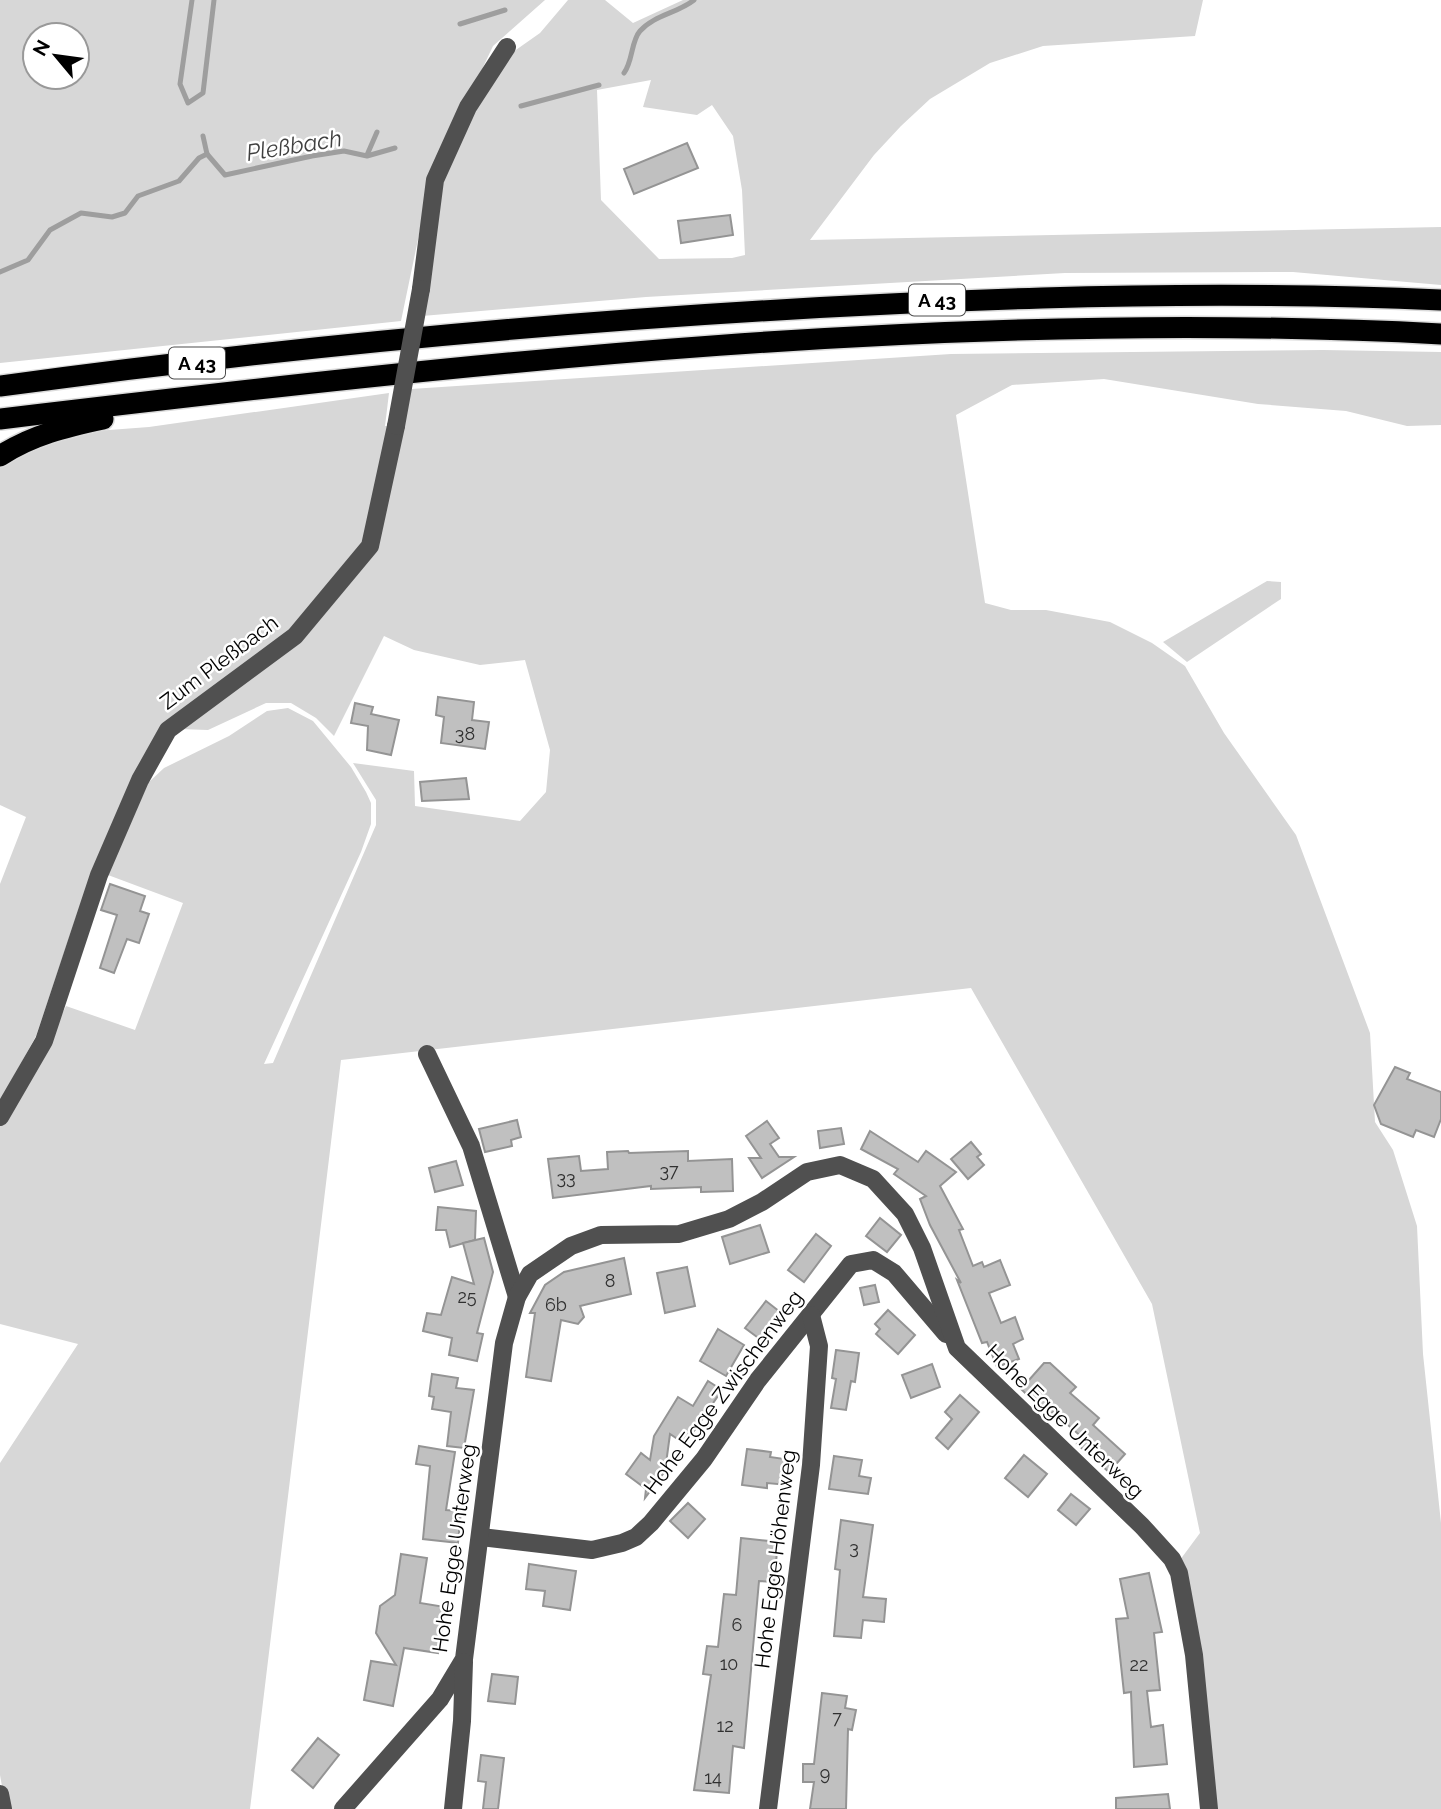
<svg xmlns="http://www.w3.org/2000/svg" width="1441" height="1809" font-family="Raleway,sans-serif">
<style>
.green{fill:#d7d7d7;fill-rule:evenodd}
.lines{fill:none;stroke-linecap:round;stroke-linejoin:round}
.stream{stroke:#9e9e9e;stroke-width:5}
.building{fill:#c0c0c0;stroke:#949494;stroke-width:2}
.highway-casing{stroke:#dbdbdb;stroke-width:24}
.minor{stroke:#505050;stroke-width:18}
.highway{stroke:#000;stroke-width:21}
.minor-bridge{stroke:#505050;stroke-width:18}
.labels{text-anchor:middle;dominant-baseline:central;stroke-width:5;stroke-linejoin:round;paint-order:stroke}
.number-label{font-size:18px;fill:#303030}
.shield{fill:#fff;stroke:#4c4c4c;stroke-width:2}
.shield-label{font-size:19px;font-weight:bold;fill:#000}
.street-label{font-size:21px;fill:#000;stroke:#fff}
.water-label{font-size:23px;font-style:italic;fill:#3f3f3f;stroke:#fff}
</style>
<rect width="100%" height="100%" fill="#fff"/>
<!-- green -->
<g class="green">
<path d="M 0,0 L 545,0 L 493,46 L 431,177 L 401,321 L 0,363 ZM 35,35 L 77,35 L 77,77 L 35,77 Z"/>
<path d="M 568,0 L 605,0 L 633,23 L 683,0 L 1203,0 L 1195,36 L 1043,46 L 990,63 L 930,99 L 901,126 L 874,155 L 810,240 L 1441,227 L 1441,285 L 1293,272 L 1065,273 L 646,297 L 422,316 L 444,175 L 475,107 L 513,52 L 540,33 ZM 651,80 L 643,107 L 697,115 L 712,105 L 733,136 L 742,190 L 745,255 L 732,258 L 659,259 L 601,200 L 597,90 Z"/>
<polygon points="1323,350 1441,352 1441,425 1407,426 1346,411 1258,404 1104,379 1012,385 956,415 985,603 1011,610 1046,610 1110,622 1152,643 1185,666 1224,733 1296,835 1370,1033 1375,1122 1393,1150 1417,1226 1423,1354 1441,1523 1441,1809 1213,1809 1180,1560 1200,1533 1152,1304 971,988 341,1060 250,1809 6,1809 0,1775 0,1463 78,1344 0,1324 0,1126 31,1076 66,1006 135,1030 183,903 108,875 148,783 164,768 229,736 267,711 288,708 313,721 351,767 366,792 371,803 371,824 361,852 264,1064 273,1063 376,825 376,800 353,763 414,771 415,806 520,821 546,792 550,750 525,660 480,665 414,650 384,636 334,736 316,718 291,703 266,703 208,730 179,729 297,638 372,549 411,389 951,354"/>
<polygon points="389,393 385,426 396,426 367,545 292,633 164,728 79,908 36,1036 0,1101 0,884 26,817 0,805 0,465 69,433 149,427"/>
<polygon points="1267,581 1281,582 1281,599 1187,662 1163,642"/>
</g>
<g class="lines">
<!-- stream -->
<g class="stream">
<polyline points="192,0 180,84 188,103 203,93 214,0"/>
<polyline points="460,24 505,10"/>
<path d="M 624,73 C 633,61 631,41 640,31 C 654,15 678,13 694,0"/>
<polyline points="521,106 599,85"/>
<polyline points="203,136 207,154"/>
<polyline points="367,155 377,132"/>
<polyline points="0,272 28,260 50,230 81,213 112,217 125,213 138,196 179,181 199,158 207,154 225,175 312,156 344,151 367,156 395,148"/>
</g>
</g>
<!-- building -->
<g class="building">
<polygon points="687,143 698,168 634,194 624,169"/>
<polygon points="730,215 733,235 681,243 678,221"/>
<polygon points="438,697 474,702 472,720 489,722 485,749 441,743 444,717 436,715"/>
<polygon points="355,703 373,707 371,714 399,720 391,755 367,750 368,726 351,723"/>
<polygon points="466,778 469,799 422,801 420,782"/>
<polygon points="110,884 145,896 140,911 149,914 139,943 127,939 114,973 100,968 117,915 101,910"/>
<polygon points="1395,1067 1410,1073 1407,1079 1441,1092 1441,1119 1434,1137 1416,1130 1413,1137 1381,1124 1374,1105"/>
<polygon points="517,1120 521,1137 511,1140 512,1146 485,1152 479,1129"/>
<polygon points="767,1121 779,1138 770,1144 779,1157 794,1157 762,1178 749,1158 761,1158 746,1136"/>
<polygon points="841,1128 844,1144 820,1148 818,1131"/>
<polygon points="870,1131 918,1162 926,1151 956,1172 940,1186 963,1229 959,1230 973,1266 982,1262 984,1267 1000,1260 1010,1285 989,1293 1001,1323 1015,1317 1023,1339 1013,1344 1019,1359 997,1367 987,1342 982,1343 957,1280 961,1283 930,1225 920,1199 926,1196 894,1174 898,1169 861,1149"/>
<polygon points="971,1142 981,1154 977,1157 984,1165 968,1179 951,1159"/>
<polygon points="628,1151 629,1153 688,1151 688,1161 732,1159 733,1191 701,1192 701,1187 651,1189 651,1186 553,1198 548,1159 579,1156 581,1171 608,1169 607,1152"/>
<polygon points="456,1161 463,1185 435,1192 429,1168"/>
<polygon points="438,1207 476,1211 475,1240 450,1247 446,1230 436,1230"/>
<polygon points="880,1218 901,1235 887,1252 866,1236"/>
<polygon points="760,1225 769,1252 730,1264 722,1237"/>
<polygon points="816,1234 831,1246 804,1282 788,1270"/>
<polygon points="484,1238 493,1272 477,1333 483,1334 477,1361 449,1355 452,1338 423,1331 427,1313 441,1315 452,1277 474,1284 463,1243"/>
<polygon points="624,1258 631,1294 580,1306 584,1317 578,1324 561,1320 551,1381 526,1377 535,1313 530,1313 545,1285 564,1272"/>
<polygon points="687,1267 695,1306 665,1313 657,1273"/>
<polygon points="875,1285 879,1302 864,1305 860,1288"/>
<polygon points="766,1301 784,1315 761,1340 745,1328"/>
<polygon points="888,1310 915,1335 898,1354 876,1334 880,1329 875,1324"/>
<polygon points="718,1329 744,1345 726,1376 700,1361"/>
<polygon points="836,1350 859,1353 855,1382 851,1381 846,1410 831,1408 836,1379 832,1378"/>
<polygon points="1044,1363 1050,1363 1076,1387 1070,1393 1099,1418 1093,1425 1125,1454 1109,1472 1077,1444 1083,1438 1053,1412 1049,1416 1021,1389"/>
<polygon points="932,1364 940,1387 911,1398 902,1375"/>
<polygon points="432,1374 458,1378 456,1388 474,1390 464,1448 447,1446 451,1412 432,1409 434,1397 429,1396"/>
<polygon points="708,1381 722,1390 685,1444 670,1434 665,1471 645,1498 646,1489 626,1474 641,1453 650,1460 654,1436 678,1397 693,1406"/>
<polygon points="960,1395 979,1412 948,1449 936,1438 952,1419 945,1412"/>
<polygon points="419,1446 455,1452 446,1510 461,1511 458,1543 423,1539 430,1466 416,1464"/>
<polygon points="747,1449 771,1452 770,1457 791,1460 788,1485 767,1483 767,1488 742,1485"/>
<polygon points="1024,1455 1047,1474 1028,1497 1005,1478"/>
<polygon points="834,1456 862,1460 859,1476 871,1478 868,1494 829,1489"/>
<polygon points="1071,1494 1090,1509 1076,1525 1058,1510"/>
<polygon points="688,1503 705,1519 688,1538 670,1521"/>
<polygon points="841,1520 873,1525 863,1597 886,1599 884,1622 863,1620 861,1638 834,1636 840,1570 835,1569"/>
<polygon points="741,1538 778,1542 774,1582 759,1581 744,1748 733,1746 729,1793 694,1790 711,1675 703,1674 707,1646 718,1647 724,1594 736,1595"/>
<polygon points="401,1554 427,1558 420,1603 445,1607 438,1653 404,1648 393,1706 364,1700 371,1661 396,1665 376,1633 380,1606 395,1595"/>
<polygon points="529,1564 576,1571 570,1610 543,1606 545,1591 526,1589"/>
<polygon points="1149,1573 1162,1632 1154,1633 1160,1690 1147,1691 1151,1727 1163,1725 1167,1764 1134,1767 1131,1692 1124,1693 1116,1619 1128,1618 1120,1579"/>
<polygon points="492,1674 518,1677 515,1704 488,1701"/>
<polygon points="822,1693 847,1696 845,1708 856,1710 852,1730 848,1729 846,1809 810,1809 814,1782 803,1782 803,1764 814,1764"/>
<polygon points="318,1738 339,1755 313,1788 292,1770"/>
<polygon points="481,1755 504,1758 498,1809 483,1809 486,1782 478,1781"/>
<polygon points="1168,1794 1170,1809 1116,1809 1116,1798"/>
</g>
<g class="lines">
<!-- highway casing -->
<g class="highway-casing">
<g id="highway">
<path d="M 0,386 C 346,339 693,309 1042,298 C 1175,294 1308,294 1441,300"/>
<path d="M 0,419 C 479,362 958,308 1441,334"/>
<path d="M 0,456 C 32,435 66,427 103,419"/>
</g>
</g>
<!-- minor -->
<g class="minor">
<polyline points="421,289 435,180 468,107 507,47"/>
<polyline points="427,1054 471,1146 517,1297"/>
<polyline points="0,1117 44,1041 99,875 140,780 168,730 295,636 370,546 396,426"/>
<polyline points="481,1537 592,1550 622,1543 636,1537 651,1523 704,1459 758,1380 851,1264 873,1260 894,1273 946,1334"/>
<polyline points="0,1794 3,1809"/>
<polyline points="343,1809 440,1699 464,1659 504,1343 517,1297 530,1274 571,1246 601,1235 679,1234 729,1219 762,1202 807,1172 840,1165 873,1179 905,1214 922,1248 957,1348 1142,1526 1172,1559 1179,1573 1194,1655 1209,1809"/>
<polyline points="453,1809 462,1721 464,1662"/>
<polyline points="768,1809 811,1465 819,1346 811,1315"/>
</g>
<!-- highway -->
<use href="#highway" class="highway"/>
<!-- minor-bridge -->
<polyline class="minor-bridge" points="396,426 421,289"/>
</g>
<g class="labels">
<!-- number labels -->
<g class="number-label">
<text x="465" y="733">38</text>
<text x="669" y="1170">37</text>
<text x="566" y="1177">33</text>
<text x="610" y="1280">8</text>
<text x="467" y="1296">25</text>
<text x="556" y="1304">6b</text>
<text x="854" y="1547">3</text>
<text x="737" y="1624">6</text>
<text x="729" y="1663">10</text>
<text x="1139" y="1664">22</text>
<text x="837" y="1717">7</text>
<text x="725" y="1725">12</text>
<text x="825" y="1773">9</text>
<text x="713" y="1777">14</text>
</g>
<!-- shield labels -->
<g class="shield">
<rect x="909" y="284.5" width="56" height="31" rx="5"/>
<rect x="169" y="347.5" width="56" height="31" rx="5"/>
</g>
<g class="shield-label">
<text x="937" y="300">A 43</text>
<text x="197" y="363">A 43</text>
</g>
<!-- street labels -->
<g class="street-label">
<text transform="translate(219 662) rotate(-37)">Zum Pleßbach</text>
<text transform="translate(723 1392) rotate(-53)">Hohe Egge Zwischenweg</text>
<text transform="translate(1065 1421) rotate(44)">Hohe Egge Unterweg</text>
<text transform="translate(454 1548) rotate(-82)">Hohe Egge Unterweg</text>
<text transform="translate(775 1559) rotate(-83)">Hohe Egge Höhenweg</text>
</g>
<!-- water labels -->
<g class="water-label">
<text transform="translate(294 145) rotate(-9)">Pleßbach</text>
</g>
</g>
<!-- north arrow -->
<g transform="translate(56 56) rotate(299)"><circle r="33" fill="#ffffff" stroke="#999999" stroke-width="2"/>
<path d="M0-5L12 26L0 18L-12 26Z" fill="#000000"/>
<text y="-10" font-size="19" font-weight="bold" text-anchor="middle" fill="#000000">N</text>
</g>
</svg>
